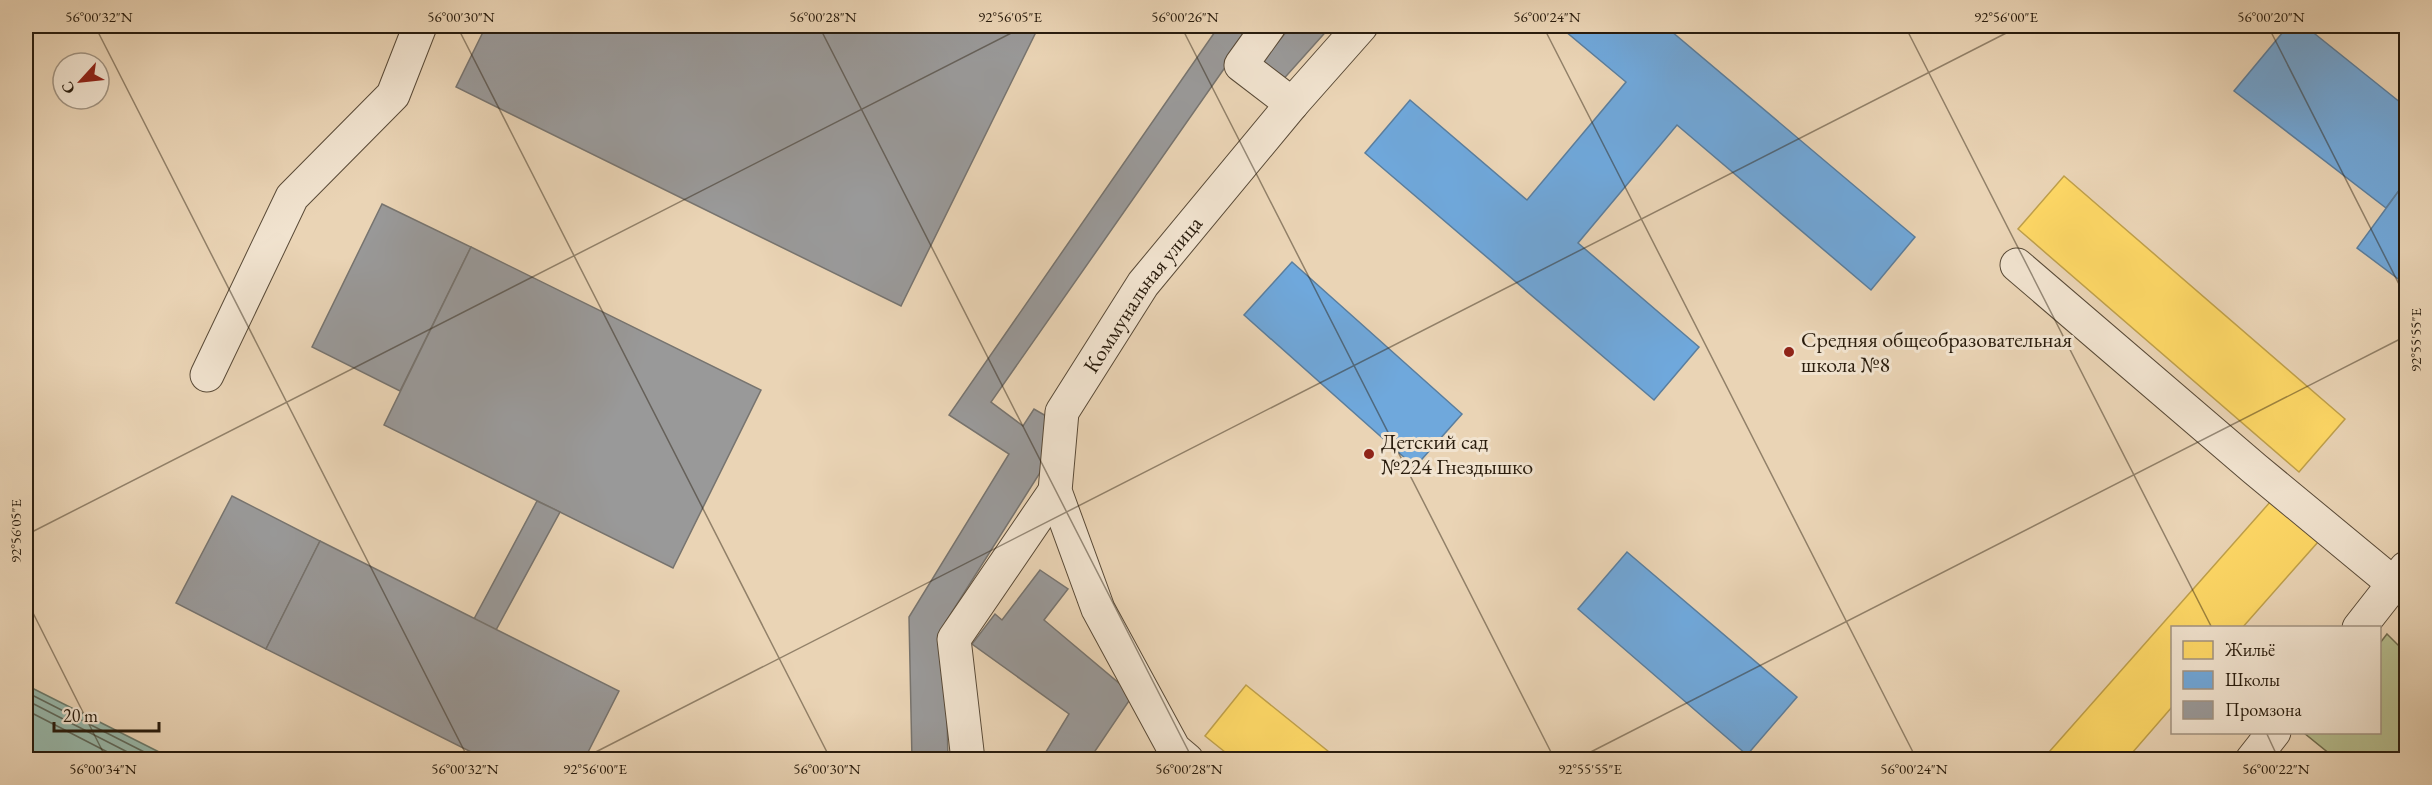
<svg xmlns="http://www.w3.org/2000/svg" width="2432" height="785" font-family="'EB Garamond',serif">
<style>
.green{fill:#b5bd8e;stroke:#6f6c4e;stroke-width:1.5}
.water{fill:#98b8aa;stroke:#6c7a6b;stroke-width:1.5}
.homes{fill:#ffd966;stroke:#bfa04b;stroke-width:1.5}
.schools{fill:#6fa8dc;stroke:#5a7e9e;stroke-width:1.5}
.industry{fill:#999;stroke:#77746f;stroke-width:1.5}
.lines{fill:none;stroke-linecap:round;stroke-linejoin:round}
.shore{stroke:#606a5c;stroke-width:1.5}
.minor-casing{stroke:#594a37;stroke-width:35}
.minor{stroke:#f1e3cf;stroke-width:33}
.ticks{fill:none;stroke:#291c0d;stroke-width:1.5;stroke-opacity:0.45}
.poi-dot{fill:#8f2418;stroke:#f1e3cf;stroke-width:2}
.labels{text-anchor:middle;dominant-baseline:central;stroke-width:6;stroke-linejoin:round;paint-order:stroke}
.street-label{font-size:22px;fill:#291c0d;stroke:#f1e3cf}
.poi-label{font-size:22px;fill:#291c0d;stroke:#f1e3cf;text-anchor:start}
.neatline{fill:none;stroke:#291c0d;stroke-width:2}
.ticks-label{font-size:15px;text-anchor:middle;fill:#291c0d}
</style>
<rect width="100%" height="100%" fill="#ead4b5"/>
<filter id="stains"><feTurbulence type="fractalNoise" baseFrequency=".00333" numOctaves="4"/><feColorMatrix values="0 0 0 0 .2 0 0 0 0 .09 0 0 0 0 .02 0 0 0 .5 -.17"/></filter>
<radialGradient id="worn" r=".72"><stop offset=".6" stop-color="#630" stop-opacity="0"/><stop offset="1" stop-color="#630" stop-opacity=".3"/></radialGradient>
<!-- green -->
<polygon class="green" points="2387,634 2406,653 2406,759 2328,759 2331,755 2304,733 2380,732 2380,643"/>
<!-- water -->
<polygon class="water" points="26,685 173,759 26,759"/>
<!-- homes -->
<g class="homes">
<polygon points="2064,176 2345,419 2299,472 2018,229"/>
<polygon points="2271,501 2318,542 2242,628 2172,628 2172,707 2126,760 2042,760"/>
<polygon points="1246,685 1339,760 1235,760 1205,736"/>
</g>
<!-- schools -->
<g class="schools">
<polygon points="1559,26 1665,26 1915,237 1871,290 1677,125 1578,243 1699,347 1654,400 1365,153 1410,100 1527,200 1626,82"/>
<polygon points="2288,26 2305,26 2406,107 2406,181 2386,208 2234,91"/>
<polygon points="2406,181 2406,274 2401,281 2357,248"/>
<polygon points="1292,262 1462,414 1415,467 1244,315"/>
<polygon points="1627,552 1797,697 1747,755 1578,609"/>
</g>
<!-- industry -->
<g class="industry">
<polygon points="486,26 1039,26 901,306 456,87"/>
<polygon points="1219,26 1254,26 991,402 1023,426 1034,409 1053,420 1043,468 945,623 948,760 912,760 909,617 1009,454 949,415"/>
<polygon points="1291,26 1331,26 1280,83 1260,64"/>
<polygon points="382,204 471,247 400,391 312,347"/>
<polygon points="471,247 761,390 673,568 384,425"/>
<polygon points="232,496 320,541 266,649 176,603"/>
<polygon points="537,501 560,512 496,630 474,619"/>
<polygon points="320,541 619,691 584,760 487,760 266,649"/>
<polygon points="1040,570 1068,589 1044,620 1133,695 1089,760 1041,760 1069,714 972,644 995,614 1002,620"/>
</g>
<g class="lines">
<!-- shore -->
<g class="shore">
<polyline points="26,692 160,760"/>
<polyline points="26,700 143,760"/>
<polyline points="26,710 123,760"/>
</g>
<!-- minor casing -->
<g class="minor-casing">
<g id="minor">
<polyline points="1269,26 1241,65 1292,104"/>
<polyline points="2017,265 2255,469 2394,584"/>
<polyline points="207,375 292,197 393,95 420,26"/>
<polyline points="2359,628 2406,568"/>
<polyline points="968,760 954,639 1055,491"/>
<path id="s1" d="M 1187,760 L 1174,749 L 1098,609 L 1055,491 L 1062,412 L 1143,284 L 1292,104 L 1361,26"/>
<polyline points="2252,760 2274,732"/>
</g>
</g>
<!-- minor -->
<use href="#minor" class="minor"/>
</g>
<!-- ticks -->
<path class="ticks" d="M 95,26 L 469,760M 457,26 L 831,760M 819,26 L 1193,760M 1181,26 L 1555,760M 1543,26 L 1917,760M 1905,26 L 2212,628M 2268,26 L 2406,298M 26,28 L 30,26M 26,535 L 1025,26M 26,599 L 107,760M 2266,732 L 2279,760M 580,760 L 2020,26M 1575,760 L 2406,336"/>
<!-- markers -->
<g class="poi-dot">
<circle cx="1789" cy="352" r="6"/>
<circle cx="1369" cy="454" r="6"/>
</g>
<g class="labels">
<!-- street labels -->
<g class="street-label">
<text stroke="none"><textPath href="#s1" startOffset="524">Коммунальная улица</textPath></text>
</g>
<!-- poi labels -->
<g class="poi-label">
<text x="1801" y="339">Средняя общеобразовательная<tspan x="1801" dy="25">школа №8</tspan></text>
<text x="1381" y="441">Детский сад<tspan x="1381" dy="25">№224 Гнездышко</tspan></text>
</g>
</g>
<!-- margin -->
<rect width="2432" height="785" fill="none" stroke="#ead4b5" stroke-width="66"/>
<!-- legend -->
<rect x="2171" y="626" width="210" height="108" fill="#f1e3cf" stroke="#a19381" stroke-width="1.5"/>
<rect x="2183" y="641" width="30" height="18" fill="#ffd966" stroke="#a19381" stroke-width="1.5"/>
<text x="2225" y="656" font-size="18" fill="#291c0d">Жильё</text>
<rect x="2183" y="671" width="30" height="18" fill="#6fa8dc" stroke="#a19381" stroke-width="1.5"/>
<text x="2225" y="686" font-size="18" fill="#291c0d">Школы</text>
<rect x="2183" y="701" width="30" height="18" fill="#999999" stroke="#a19381" stroke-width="1.5"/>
<text x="2225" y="716" font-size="18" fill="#291c0d">Промзона</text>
<!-- north arrow -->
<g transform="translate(81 81) rotate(243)"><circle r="28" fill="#f1e3cf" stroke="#a19381" stroke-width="1.5"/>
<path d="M0-4.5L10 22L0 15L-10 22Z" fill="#8f2418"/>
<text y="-9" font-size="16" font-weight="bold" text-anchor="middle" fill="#291c0d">С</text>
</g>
<!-- scale -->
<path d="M54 722v9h105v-9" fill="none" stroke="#291c0d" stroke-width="3"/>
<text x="63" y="722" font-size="18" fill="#291c0d" stroke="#f1e3cf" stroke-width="4.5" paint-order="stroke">20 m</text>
<rect x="33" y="33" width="2366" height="719" class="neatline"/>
<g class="ticks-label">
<text x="99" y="22">56°00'32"N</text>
<text x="461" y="22">56°00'30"N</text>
<text x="823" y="22">56°00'28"N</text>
<text x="1010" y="22">92°56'05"E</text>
<text x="1185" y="22">56°00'26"N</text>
<text x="1547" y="22">56°00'24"N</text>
<text x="2006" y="22">92°56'00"E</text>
<text x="2271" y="22">56°00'20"N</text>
<text transform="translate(2416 340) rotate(-90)" y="5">92°55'55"E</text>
<text transform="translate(16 531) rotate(-90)" y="5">92°56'05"E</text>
<text x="103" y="774">56°00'34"N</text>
<text x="465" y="774">56°00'32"N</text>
<text x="595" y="774">92°56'00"E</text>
<text x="827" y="774">56°00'30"N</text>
<text x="1189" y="774">56°00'28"N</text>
<text x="1590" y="774">92°55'55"E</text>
<text x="1914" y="774">56°00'24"N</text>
<text x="2276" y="774">56°00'22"N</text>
</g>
<rect width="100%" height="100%" filter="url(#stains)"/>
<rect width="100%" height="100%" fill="url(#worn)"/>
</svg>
